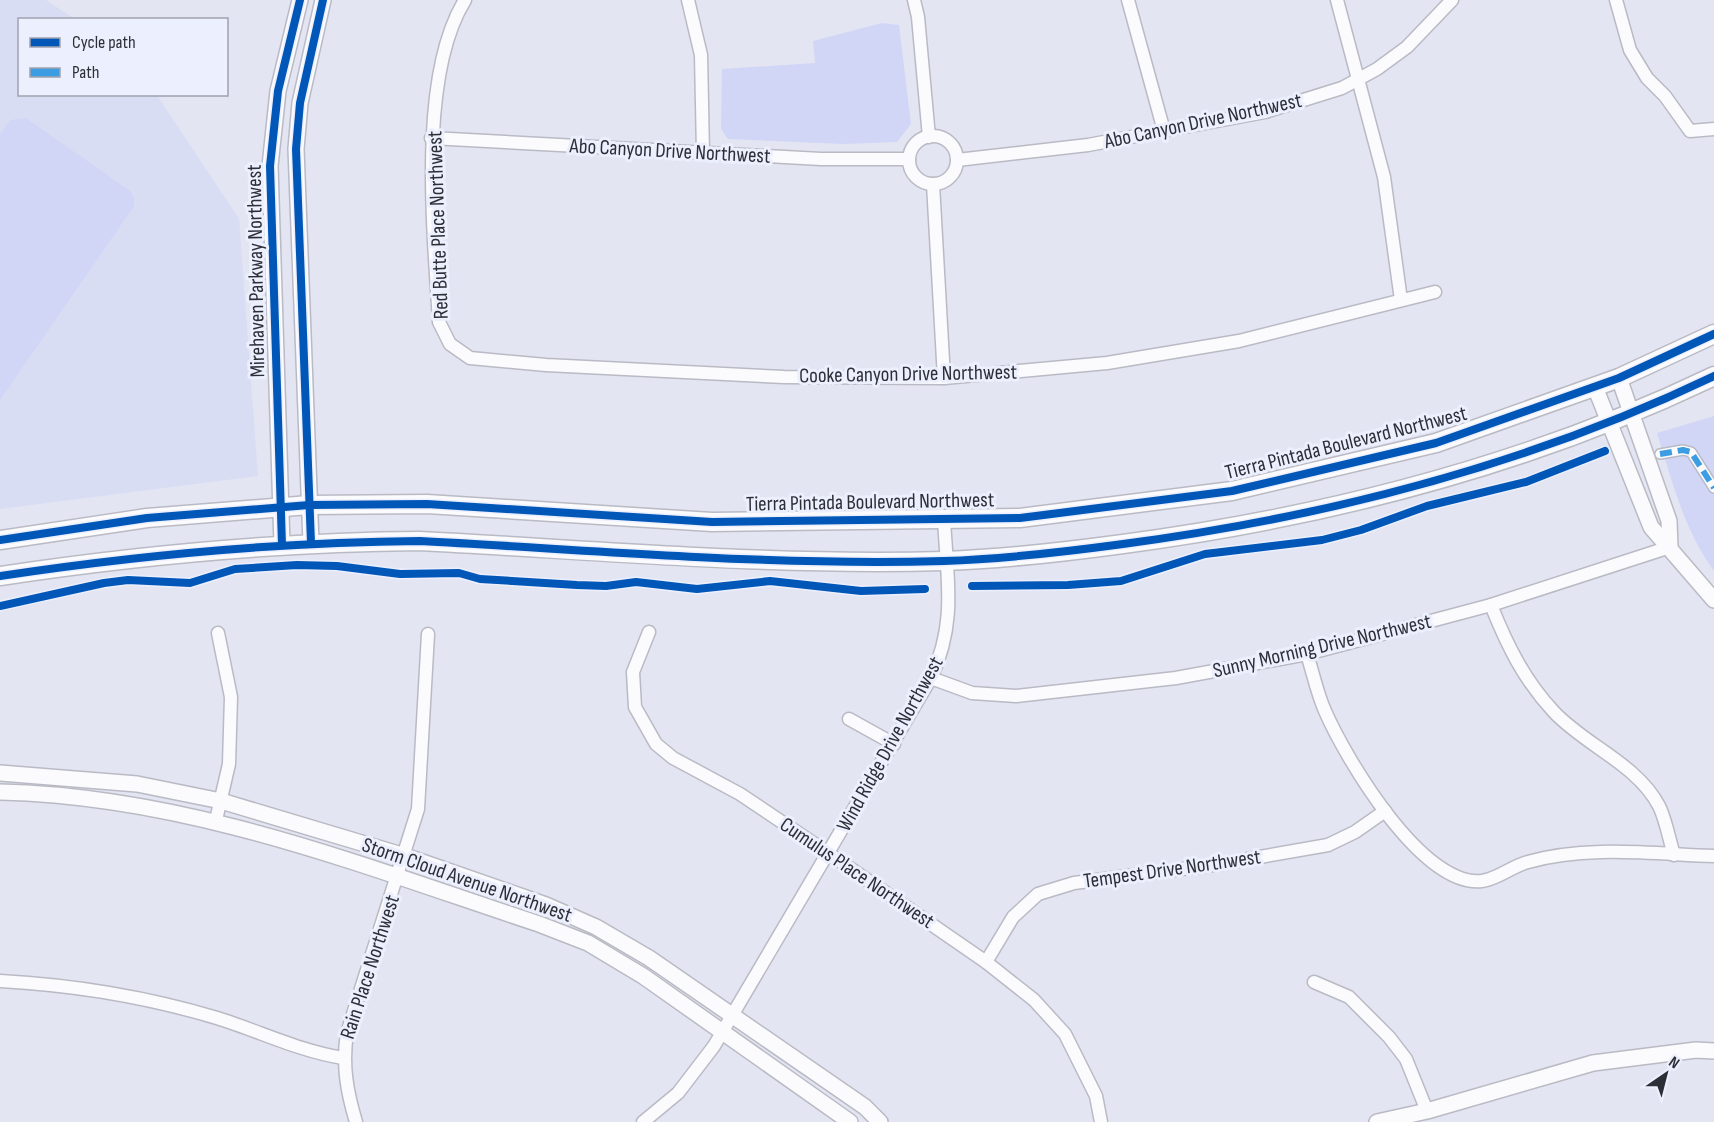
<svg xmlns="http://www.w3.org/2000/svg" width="1714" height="1122" font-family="'Sofia Sans Condensed',sans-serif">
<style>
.built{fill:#d9ddf3}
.green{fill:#d1d6f7}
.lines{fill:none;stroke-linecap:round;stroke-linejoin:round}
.pedestrian-casing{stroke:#b9bac4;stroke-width:12}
.minor-casing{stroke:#b9bac4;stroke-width:15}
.tertiary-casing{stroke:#b9bac4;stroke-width:18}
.secondary-casing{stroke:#b9bac4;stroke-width:21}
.pedestrian{stroke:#fbfbfd;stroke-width:9}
.minor{stroke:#fbfbfd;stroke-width:12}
.tertiary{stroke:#fbfbfd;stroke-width:15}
.secondary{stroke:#fbfbfd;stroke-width:18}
.quiet{stroke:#3d9de2;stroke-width:6;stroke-dasharray:12 6;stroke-linecap:butt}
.cycleway-casing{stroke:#eceffd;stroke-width:11}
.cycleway{stroke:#0057b8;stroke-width:8}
.labels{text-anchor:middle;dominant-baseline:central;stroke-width:6;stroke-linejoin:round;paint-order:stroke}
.street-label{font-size:21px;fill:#2d2f37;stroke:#eceffd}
</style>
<rect width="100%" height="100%" fill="#e3e5f2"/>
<!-- built -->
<polygon class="built" points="0,0 46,0 75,19 20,20 20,94 157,95 239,219 258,476 0,509"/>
<!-- green -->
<g class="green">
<polygon points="882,23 899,25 911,124 897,142 843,144 728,139 721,129 722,69 815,63 813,41"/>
<polygon points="26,118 130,191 134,198 134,206 0,400 0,134 10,120"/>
<path d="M 1714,416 L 1714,571 C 1684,530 1672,481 1657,433 Z"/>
</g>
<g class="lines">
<!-- pedestrian casing -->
<g class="pedestrian-casing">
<polyline id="pedestrian" points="1660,454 1683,450 1691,452 1714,488"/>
</g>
<!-- minor casing -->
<g class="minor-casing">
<g id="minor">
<path d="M 465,0 C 417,77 434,234 439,322 L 450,344 L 470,358 L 546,365 L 784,377 L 944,378 L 1107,363 L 1239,341 L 1435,292"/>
<polyline points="688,0 701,55 703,153"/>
<polyline points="914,0 918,17 929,137"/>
<polyline points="1128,0 1164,131"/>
<polyline points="1337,0 1384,177 1401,300"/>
<polyline points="1616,0 1630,50 1647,78 1665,96 1690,131 1714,129"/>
<circle cx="933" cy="160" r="24"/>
<polyline points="431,138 821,159 909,159"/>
<polyline points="957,160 1088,145 1265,112 1342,88 1377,69 1407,47 1452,0"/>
<polyline points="933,184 944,378"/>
<path d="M 1491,605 C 1507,645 1524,680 1554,712 C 1586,746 1637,764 1659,806 C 1666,820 1669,839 1674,855"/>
<polyline points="649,632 633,672 635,707 656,744 673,758 740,794 828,853 986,962 1034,1000 1065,1034 1096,1096 1101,1122"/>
<path d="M 1307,654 C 1313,673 1317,693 1325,711 C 1345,757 1422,888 1482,881 C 1498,879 1512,866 1528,862 C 1587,845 1654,854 1714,856"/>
<polyline points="931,678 972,693 1016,696 1176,678 1307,654 1491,605 1670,547"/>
<polyline points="849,719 894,744"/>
<polyline points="216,820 229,764 231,697 218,633"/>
<polyline points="986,962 1013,917 1038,894 1074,883 1220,864 1328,845 1355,832 1385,811"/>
<path d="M 0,981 C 73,985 147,997 217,1018 C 259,1031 299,1051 343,1058"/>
<polyline points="1314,982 1349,997 1389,1037 1406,1059 1427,1111"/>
<path d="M 356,1122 C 347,1092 342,1065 347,1033 L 418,809 L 428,634"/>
<path d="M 643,1122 L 678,1093 L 714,1046 L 931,678 C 957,622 947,579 944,519"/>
</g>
</g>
<!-- tertiary casing -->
<g class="tertiary-casing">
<g id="tertiary">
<polyline points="1619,378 1669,521 1670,547"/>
<polyline points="1595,387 1651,527 1714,600"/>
<polyline points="311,543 296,149 300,103 323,0"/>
<polyline points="282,545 270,166 278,91 300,0"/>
<polyline points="0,773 137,784 221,801 405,856 546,905 596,927 649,958 865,1107 880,1122"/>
<path d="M 0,792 C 188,796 363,866 539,924 L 588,943 L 643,976 L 850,1122"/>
<polyline points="1377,1122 1427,1111 1593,1063 1696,1050 1714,1051"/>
</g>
</g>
<!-- secondary casing -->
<g class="secondary-casing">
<g id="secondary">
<polyline points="0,540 147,518 309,505 427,504 712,522 1020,518 1232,491 1436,443 1619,378 1714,334"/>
<path d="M 0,576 C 140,555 279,542 420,541 C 595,550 770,566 944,561 C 1004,559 1064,552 1123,544 C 1326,517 1529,465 1714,376"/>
</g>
</g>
<!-- pedestrian -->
<use href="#pedestrian" class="pedestrian"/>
<!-- minor -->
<use href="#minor" class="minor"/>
<!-- tertiary -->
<use href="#tertiary" class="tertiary"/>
<!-- secondary -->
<use href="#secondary" class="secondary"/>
<!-- quiet -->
<polyline class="quiet" points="1660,454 1683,450 1691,452 1714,488"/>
<!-- cycleway casing -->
<g class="cycleway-casing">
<g id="cycleway">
<polyline points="0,540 147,518 309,505 427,504 712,522 1020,518 1232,491 1436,443 1619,378 1714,334"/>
<polyline points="311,543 296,149 300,103 323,0"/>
<polyline points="282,545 270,166 278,91 300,0"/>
<path d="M 0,576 C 140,555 279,542 420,541 C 595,550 770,566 944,561 C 1004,559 1064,552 1123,544 C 1326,517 1529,465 1714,376"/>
<polyline points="972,586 1068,585 1121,581 1205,554 1322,540 1361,530 1427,506 1526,482 1605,451"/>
<polyline points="0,606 104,583 128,580 190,583 235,569 297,565 337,566 400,574 459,573 480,579 577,585 606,586 636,582 697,589 770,581 861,591 925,589"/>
</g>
</g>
<!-- cycleway -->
<use href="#cycleway" class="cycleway"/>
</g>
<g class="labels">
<!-- street labels -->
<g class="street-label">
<text transform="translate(1203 121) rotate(-12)">Abo Canyon Drive Northwest</text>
<text transform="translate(670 151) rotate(3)">Abo Canyon Drive Northwest</text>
<text transform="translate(438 225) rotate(-92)">Red Butte Place Northwest</text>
<text transform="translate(256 271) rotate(-91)">Mirehaven Parkway Northwest</text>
<text transform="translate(908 374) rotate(-1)">Cooke Canyon Drive Northwest</text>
<text transform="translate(1346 443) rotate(-14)">Tierra Pintada Boulevard Northwest</text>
<text transform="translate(870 502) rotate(-1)">Tierra Pintada Boulevard Northwest</text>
<text transform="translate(1322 646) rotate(-13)">Sunny Morning Drive Northwest</text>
<text transform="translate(890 744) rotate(-61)">Wind Ridge Drive Northwest</text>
<text transform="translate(1172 869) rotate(-8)">Tempest Drive Northwest</text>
<text transform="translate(857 873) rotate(34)">Cumulus Place Northwest</text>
<text transform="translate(467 880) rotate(19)">Storm Cloud Avenue Northwest</text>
<text transform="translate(370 967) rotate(-72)">Rain Place Northwest</text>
</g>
</g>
<!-- legend -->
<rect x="18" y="18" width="210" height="78" fill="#eceffd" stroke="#a0a2ae" stroke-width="1.5"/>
<rect x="30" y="38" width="30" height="9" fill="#0057b8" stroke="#a0a2ae" stroke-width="1.5"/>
<text x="72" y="48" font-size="18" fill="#2d2f37">Cycle path</text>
<rect x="30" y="68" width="30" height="9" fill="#3d9de2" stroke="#a0a2ae" stroke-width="1.5"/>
<text x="72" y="78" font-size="18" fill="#2d2f37">Path</text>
<!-- north arrow -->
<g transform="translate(1666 1074) rotate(35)" stroke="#eceffd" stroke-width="4.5" paint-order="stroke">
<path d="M0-4.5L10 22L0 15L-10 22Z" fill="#2d2f37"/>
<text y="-9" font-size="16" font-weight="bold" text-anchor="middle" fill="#2d2f37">N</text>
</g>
</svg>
